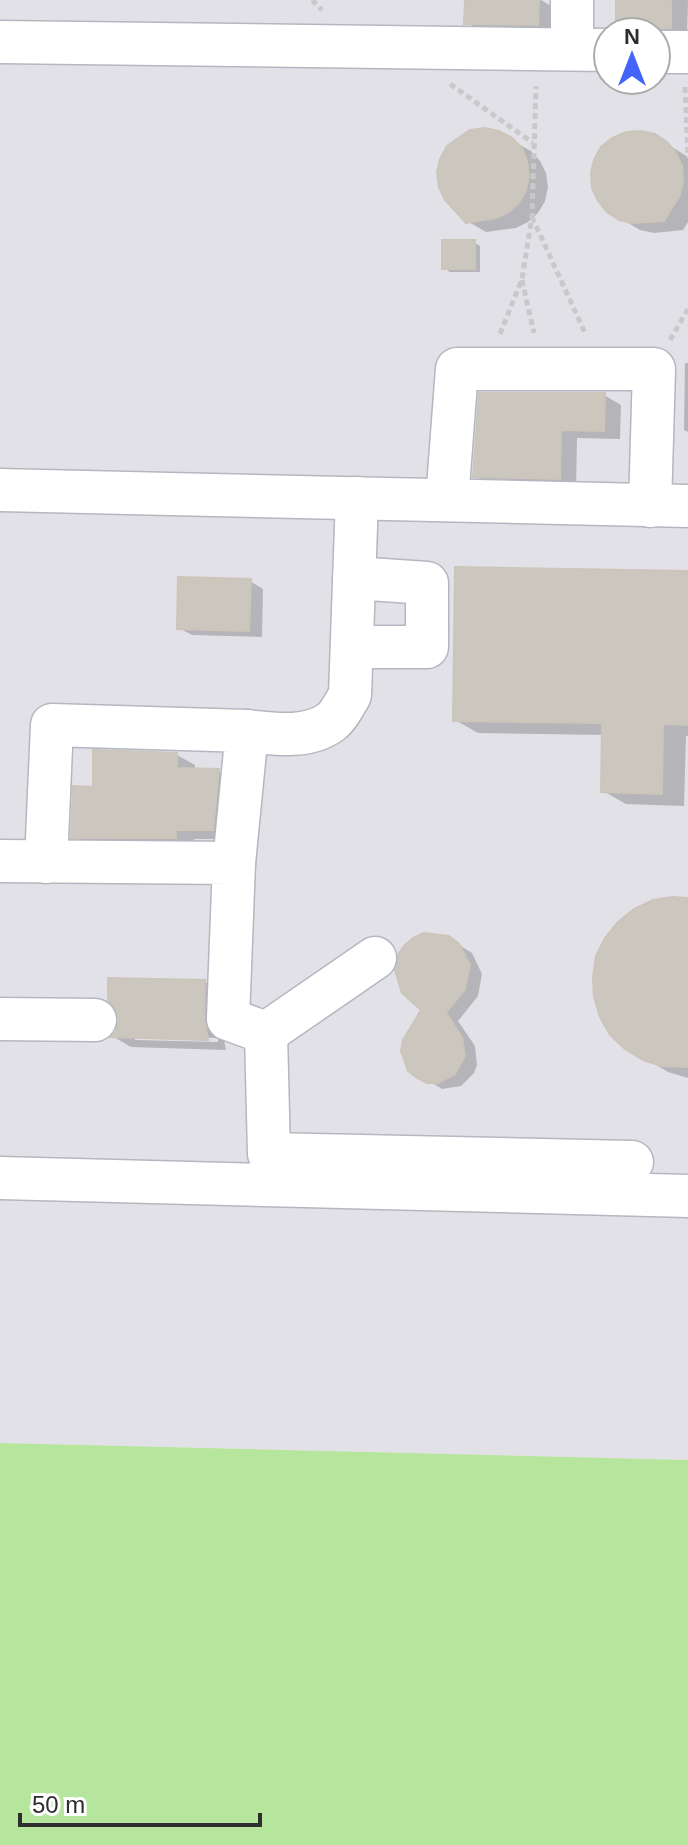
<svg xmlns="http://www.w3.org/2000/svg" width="688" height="1845" font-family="Helvetica,sans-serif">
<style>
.industrial{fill:#e3e1e8;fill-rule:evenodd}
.green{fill:#b6e59e}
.shadow{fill:#0003;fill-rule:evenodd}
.building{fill:#cbc7bf;stroke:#cbc5ba;stroke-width:2}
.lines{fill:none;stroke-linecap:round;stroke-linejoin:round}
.minor-casing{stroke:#b4b7c1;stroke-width:45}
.path{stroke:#c9c9c9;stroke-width:5;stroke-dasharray:6 4;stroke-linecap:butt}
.minor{stroke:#fff;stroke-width:42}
</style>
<rect width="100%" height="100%" fill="#efe9e1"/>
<!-- industrial -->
<path class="industrial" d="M 0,0 L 688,0 L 688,1460 L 0,1443 ZM 608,32 L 656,32 L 656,80 L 608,80 Z"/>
<!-- green -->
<polygon class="green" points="0,1443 688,1460 688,1845 0,1845"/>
<!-- shadow -->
<g class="shadow">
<polygon points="467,0 541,0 551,6 551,31 480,30 467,23"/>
<polygon points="618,0 688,0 687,36 656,32 625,32 618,27"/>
<polygon points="498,133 531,151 540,161 546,173 548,187 545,201 538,213 528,222 516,228 486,232 467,221"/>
<polygon points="654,136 688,157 688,222 683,230 654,233 640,230 608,211"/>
<polygon points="474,242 480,246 480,272 450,272 444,268"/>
<polygon points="685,363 688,363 688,432 684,430"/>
<polygon points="604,395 621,405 620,439 577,438 576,487 491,485 475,476"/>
<polygon points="688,573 688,736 686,736 684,806 626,804 603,791 604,735 478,733 455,720"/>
<polygon points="250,581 263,589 262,637 192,635 179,628"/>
<polygon points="177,755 195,765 195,771 219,771 236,782 231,839 194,839 194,848 91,847 73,836 95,789"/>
<polygon points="688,900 688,1078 668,1072 626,1047"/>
<polygon points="448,938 472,953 482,974 478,996 458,1021 475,1046 477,1065 474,1073 461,1086 442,1089 410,1069 423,1010"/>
<path d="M 205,982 L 224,993 L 222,1030 L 226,1050 L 131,1047 L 114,1037 L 118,1032 L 121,1019 L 117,1007 ZM 135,1036 L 218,1038 L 218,1042 L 135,1040 Z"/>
</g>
<!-- building -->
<g class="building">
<polygon points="465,0 539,0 538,25 464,24"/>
<polygon points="616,0 671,0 671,28 623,32 616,28"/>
<polygon points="485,128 499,131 512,138 522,148 527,161 529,176 526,190 520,202 509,212 496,218 466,223 445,200 439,187 437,172 440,159 447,146 470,130"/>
<polygon points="640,131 655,134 667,142 676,153 682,166 683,180 680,195 664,221 633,223 619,220 607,212 598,201 592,188 591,173 594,160 601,147 612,138 626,132"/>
<rect x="442" y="240" width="33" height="29"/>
<polygon points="479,393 605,393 604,431 561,430 560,479 473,477"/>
<polygon points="455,567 688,571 688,725 663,724 662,794 601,792 602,723 453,721"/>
<polygon points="178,577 251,579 249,631 177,629"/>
<polygon points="93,750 177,753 177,768 219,769 213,830 176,830 176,838 71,838 73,786 93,787"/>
<polygon points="673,897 688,898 688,1067 662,1066 643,1060 625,1049 610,1035 600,1017 594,997 593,977 596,956 605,938 618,922 634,909 653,900"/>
<polygon points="424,933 449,936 459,944 470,965 465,989 446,1013 462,1037 465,1056 455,1074 438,1083 427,1083 417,1078 408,1071 401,1051 403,1040 421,1010 402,993 395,970 398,955 404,946 413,938"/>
<polygon points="108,978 205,980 204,1018 208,1040 111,1037 116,1032 119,1019 115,1008 108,1000"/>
</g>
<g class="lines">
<!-- minor casing -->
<g class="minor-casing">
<g id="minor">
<polyline points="572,0 572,49"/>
<polyline points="0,42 608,50"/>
<polyline points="656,52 688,52"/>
<polyline points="0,490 688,506"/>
<polyline points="447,500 457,369 654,369 650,506"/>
<polyline points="352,647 427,647 427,583 354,578"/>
<path d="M 247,731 C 274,734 308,739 331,722 C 339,716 345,703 350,695 L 357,498"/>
<polyline points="0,861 234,863 228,1019 266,1033 269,1154 632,1162"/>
<polyline points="46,862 52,725 247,731 234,863"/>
<polyline points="0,1019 95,1020"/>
<polyline points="266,1033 375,958"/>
<polyline points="0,1178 688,1196"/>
</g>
</g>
<!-- path -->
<g class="path">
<polyline points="312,0 322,10"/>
<polyline points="450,84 533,143"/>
<polyline points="685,87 688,158"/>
<polyline points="532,217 586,335"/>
<polyline points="522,280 534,333"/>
<polyline points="500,334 522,279 532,217 536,86"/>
<polyline points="670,340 688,309"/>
</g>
<!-- minor -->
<use href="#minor" class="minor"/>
</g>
<!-- north arrow -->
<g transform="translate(632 56)"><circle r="38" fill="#ffffff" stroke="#ababab" stroke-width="2"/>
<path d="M0-6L14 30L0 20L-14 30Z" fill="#4264fb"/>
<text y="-12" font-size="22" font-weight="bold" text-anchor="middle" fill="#2e2e2e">N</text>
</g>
<!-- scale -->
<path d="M20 1813v12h240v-12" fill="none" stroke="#2e2e2e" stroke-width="4"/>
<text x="32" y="1813" font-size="24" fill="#2e2e2e" stroke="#ffffff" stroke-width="6" paint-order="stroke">50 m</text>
</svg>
